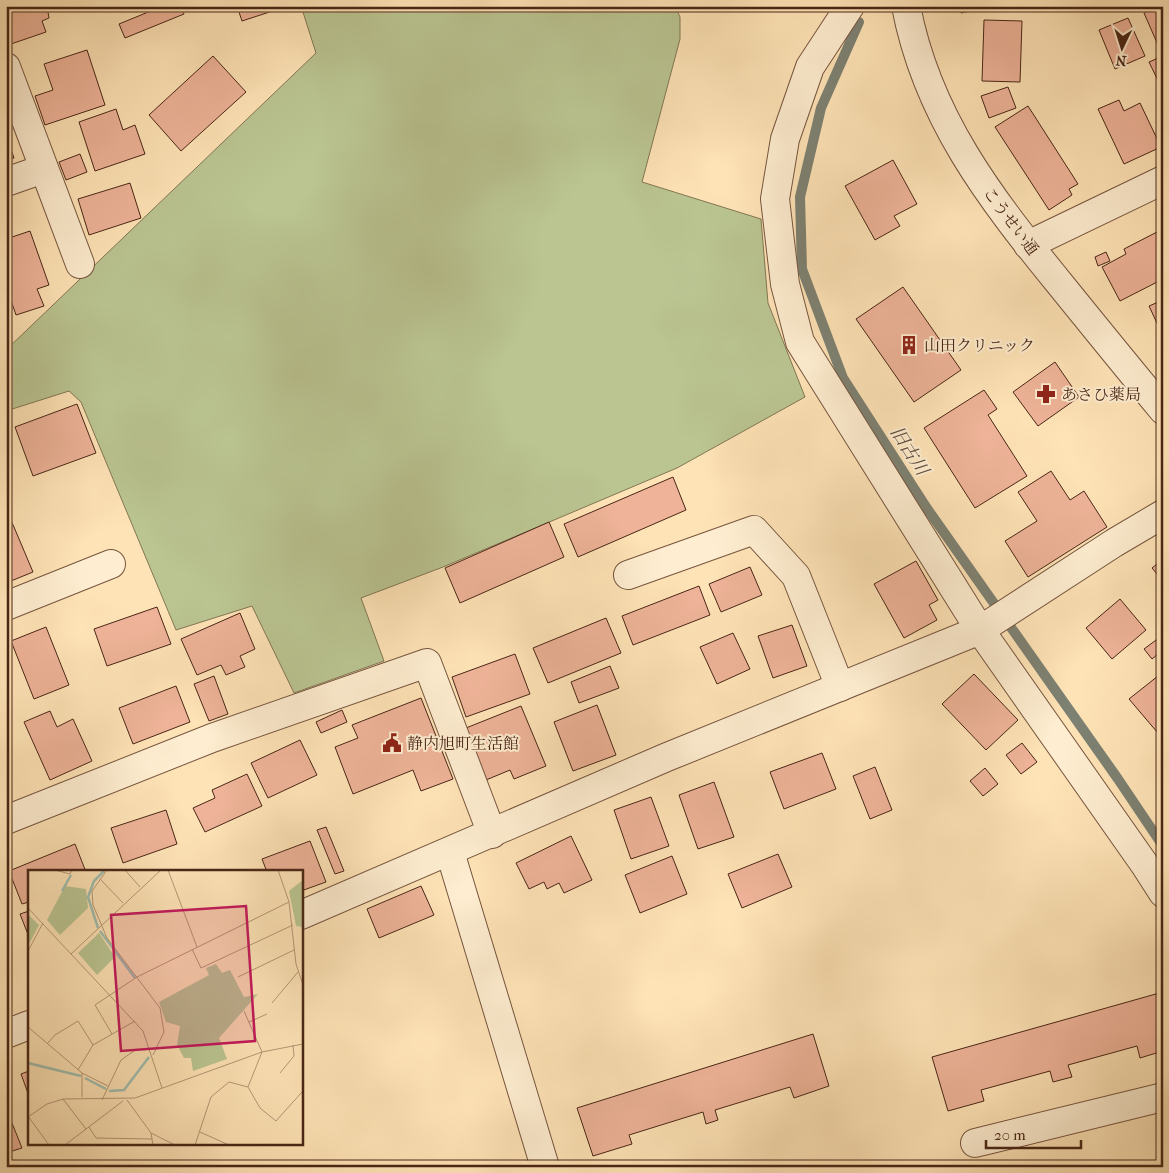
<svg xmlns="http://www.w3.org/2000/svg" width="1169" height="1173" font-family="'IM FELL French Canon','Noto Serif JP',serif">
<style>
.green{fill:#bac592;stroke:#827654}
.lines{fill:none;stroke-linecap:round;stroke-linejoin:round}
.stream{stroke:#7d8172;stroke-width:10}
.building{fill:#eeb398;stroke:#492616}
.minor-casing{stroke:#76553e;stroke-width:30}
.minor{stroke:#feedd0;stroke-width:28}
.labels{text-anchor:middle;dominant-baseline:central;stroke-width:4;stroke-linejoin:round;paint-order:stroke}
.street-label{font-size:16px;fill:#492616;stroke:#feedd0}
.poi-label{font-size:16px;fill:#492616;stroke:#feedd0;text-anchor:start}
.water-label{font-size:18px;font-style:italic;fill:#5f4c3c;stroke:#feedd0}
.inset-river{fill:none;stroke:#a0beb0;stroke-width:2.5}
.inset-road{fill:none;stroke:#b69776;stroke-width:1}
.view{fill:#c2185b;fill-opacity:0.15;stroke:#c2185b;stroke-width:2.5}
.inset-edge{fill:none;stroke:#492616;stroke-width:2.5}
</style>
<rect width="100%" height="100%" fill="#fee3b6"/>
<filter id="stains"><feTurbulence type="fractalNoise" baseFrequency=".004" numOctaves="4"/><feColorMatrix values="0 0 0 0 .2 0 0 0 0 .09 0 0 0 0 .02 0 0 0 .5 -.17"/></filter>
<radialGradient id="worn" r=".72"><stop offset=".6" stop-color="#630" stop-opacity="0"/><stop offset="1" stop-color="#630" stop-opacity=".3"/></radialGradient>
<!-- green -->
<polygon class="green" points="301,6 675,6 680,17 680,39 642,182 761,219 768,303 805,397 677,468 443,567 361,598 384,661 294,693 252,606 176,630 81,402 69,391 6,411 6,350 316,53"/>
<g class="lines">
<!-- stream -->
<polyline class="stream" points="859,22 821,108 800,197 802,269 843,378 926,507 1118,779 1163,846"/>
</g>
<!-- building -->
<g class="building">
<polygon points="6,6 47,6 49,18 42,21 46,32 11,44 6,31"/>
<polygon points="163,6 181,6 184,14 125,38 119,24"/>
<polygon points="237,6 288,6 242,21"/>
<polygon points="959,6 994,6 961,13"/>
<polygon points="1159,6 1163,6 1163,43 1158,45 1144,13"/>
<polygon points="1128,18 1145,56 1115,69 1099,30"/>
<polygon points="984,20 1022,21 1020,82 982,81"/>
<polygon points="87,50 105,105 45,125 35,96 53,90 44,64"/>
<polygon points="213,56 246,92 181,151 149,115"/>
<polygon points="1163,56 1163,91 1149,62"/>
<polygon points="1008,87 1016,108 989,118 981,96"/>
<polygon points="1119,100 1124,111 1140,103 1161,147 1124,164 1098,109"/>
<polygon points="1028,106 1078,184 1069,189 1072,195 1049,210 995,127"/>
<polygon points="116,109 123,130 135,125 145,154 95,171 79,122"/>
<polygon points="6,135 14,158 6,160"/>
<polygon points="80,154 87,172 66,180 59,162"/>
<polygon points="893,160 917,204 894,216 900,226 875,240 845,186"/>
<polygon points="130,183 141,218 89,235 78,199"/>
<polygon points="30,231 49,285 37,289 44,306 16,315 6,286 6,239"/>
<polygon points="1157,232 1163,244 1163,279 1120,301 1102,267 1126,254 1124,249"/>
<polygon points="1106,252 1110,261 1098,266 1095,257"/>
<polygon points="903,287 961,370 914,402 856,319"/>
<polygon points="1163,300 1163,336 1149,306"/>
<polygon points="1055,362 1079,397 1038,426 1013,392"/>
<polygon points="984,390 997,409 988,415 1027,476 975,508 924,428"/>
<polygon points="77,404 96,453 33,476 15,427"/>
<polygon points="1051,471 1070,500 1084,491 1107,527 1028,577 1005,541 1037,521 1018,492"/>
<polygon points="673,477 686,510 578,557 564,524"/>
<polygon points="11,520 33,572 6,583 6,522"/>
<polygon points="549,522 564,557 460,603 445,568"/>
<polygon points="1163,559 1163,581 1152,568"/>
<polygon points="916,561 938,600 929,605 937,620 904,638 874,584"/>
<polygon points="750,567 762,595 721,612 709,584"/>
<polygon points="699,586 710,615 633,645 622,616"/>
<polygon points="1120,599 1146,630 1112,659 1086,628"/>
<polygon points="157,607 171,644 107,666 94,629"/>
<polygon points="240,613 255,649 240,656 245,667 226,675 221,665 197,675 181,639"/>
<polygon points="606,618 621,653 548,683 533,648"/>
<polygon points="792,625 807,666 773,678 758,636"/>
<polygon points="46,627 69,685 34,699 11,641"/>
<polygon points="733,633 750,669 717,684 700,647"/>
<polygon points="1163,635 1163,650 1152,659 1144,649"/>
<polygon points="515,654 530,694 466,717 452,677"/>
<polygon points="610,666 619,688 579,703 571,682"/>
<polygon points="1163,672 1163,739 1129,699"/>
<polygon points="974,674 1018,720 986,750 942,704"/>
<polygon points="214,676 228,714 209,721 194,684"/>
<polygon points="176,686 190,722 133,744 119,708"/>
<polygon points="421,698 453,779 421,791 413,770 353,794 335,747 358,738 352,725"/>
<polygon points="597,705 616,755 573,771 554,722"/>
<polygon points="521,706 546,766 514,779 510,770 486,780 466,728"/>
<polygon points="342,710 347,722 321,733 316,722"/>
<polygon points="50,711 57,727 73,719 92,761 50,780 24,722"/>
<polygon points="300,740 317,775 268,798 251,763"/>
<polygon points="1022,743 1037,762 1021,774 1006,755"/>
<polygon points="822,753 836,789 784,809 770,772"/>
<polygon points="875,767 892,810 870,819 853,776"/>
<polygon points="985,768 998,784 983,796 970,781"/>
<polygon points="247,774 262,806 205,832 193,808 215,798 212,790"/>
<polygon points="714,782 734,837 698,849 679,795"/>
<polygon points="651,797 669,846 631,859 614,810"/>
<polygon points="166,810 177,844 123,863 111,828"/>
<polygon points="326,827 344,871 335,874 317,830"/>
<polygon points="571,836 592,880 564,893 559,883 547,889 544,882 529,889 516,863"/>
<polygon points="310,841 326,882 301,891 301,872 267,872 262,859"/>
<polygon points="75,844 86,872 29,872 29,902 22,904 9,871"/>
<polygon points="778,854 792,887 742,908 728,874"/>
<polygon points="672,856 687,894 640,913 625,875"/>
<polygon points="421,886 434,915 379,938 367,909"/>
<polygon points="29,911 29,937 20,914"/>
<polygon points="1163,992 1163,1051 1140,1058 1137,1046 1068,1065 1072,1077 1053,1082 1050,1071 981,1090 984,1101 948,1111 932,1057"/>
<polygon points="813,1034 829,1086 794,1098 790,1087 715,1110 718,1120 706,1124 703,1112 629,1135 632,1144 593,1156 577,1108"/>
<polygon points="29,1071 29,1096 21,1074"/>
<polygon points="6,1108 22,1148 6,1153"/>
</g>
<g class="lines">
<!-- minor casing -->
<g class="minor-casing">
<g id="minor">
<polyline points="850,6 810,67 785,139 775,199 785,284 800,342 980,630 1145,865 1163,893"/>
<path d="M 906,6 C 927,117 990,198 1060,284 C 1094,326 1128,368 1163,410"/>
<polyline points="6,67 80,264"/>
<polyline points="6,182 43,169"/>
<polyline points="1028,245 1163,180"/>
<polyline points="628,575 754,530 796,576 840,687"/>
<polyline points="6,606 111,564"/>
<polyline points="6,820 212,738 427,663 492,834"/>
<polyline points="450,852 545,1167"/>
<polyline points="301,915 667,757 980,630 1114,543 1163,514"/>
<polyline points="6,1034 29,1025"/>
<polyline points="975,1143 1163,1097"/>
</g>
</g>
<!-- minor -->
<use href="#minor" class="minor"/>
</g>
<!-- icons -->
<defs>
<g id="building-bare" transform="scale(1.5)"><path d="M-4-6H4V6H1V3H-1V6H-4ZM-2.5-4.3h1.7v1.8h-1.7ZM.8-4.3h1.7v1.8H.8ZM-2.5-1h1.7V.8h-1.7ZM.8-1h1.7V.8H.8Z" fill="#8f2418" stroke="#feedd0" stroke-width="2.5" paint-order="stroke"/></g>
<g id="pharmacy-bare" transform="scale(1.5)"><path d="M-2-6h4v4h4v4h-4v4h-4v-4h-4v-4h4Z" fill="#8f2418" stroke="#feedd0" stroke-width="2.5" paint-order="stroke"/></g>
<g id="civic-bare" transform="scale(1.5)"><path d="M-.6-6.5H3V-4.5H.6V-3L4-1V1h2V6H-6V1h2V-1L-.6-3ZM-1.2 2.5V6h2.4V2.5Z" fill="#8f2418" stroke="#feedd0" stroke-width="2.5" paint-order="stroke"/></g>
</defs>
<g fill-rule="evenodd">
<use href="#building-bare" x="909" y="345"/>
<use href="#pharmacy-bare" x="1046" y="394"/>
<use href="#civic-bare" x="392" y="743"/>
</g>
<g class="labels">
<!-- street labels -->
<g class="street-label">
<text transform="translate(1011 221) rotate(53)">こうせい通</text>
</g>
<!-- poi labels -->
<g class="poi-label">
<text x="924" y="345">山田クリニック</text>
<text x="1061" y="394">あさひ薬局</text>
<text x="407" y="743">静内旭町生活館</text>
</g>
<!-- water labels -->
<g class="water-label">
<text transform="translate(909 451) rotate(57)">旧古川</text>
</g>
</g>
<!-- overview -->
<g transform="translate(28 870)">
<rect width="275" height="275" fill="#fee3b6"/>
<path d="M 275,10 L 275,57 L 268,56 L 261,21 ZM 37,16 L 58,19 L 60,38 L 32,65 L 19,50 ZM 0,44 L 11,55 L 0,76 ZM 71,63 L 87,87 L 69,105 L 50,83 ZM 188,94 L 194,103 L 202,100 L 216,127 L 230,124 L 191,168 L 199,189 L 165,201 L 163,188 L 156,188 L 149,175 L 152,156 L 138,152 L 131,132 L 181,105 L 178,98 Z" fill="#bac592"/>
<path class="inset-river" d="M 34,21 L 43,5M 70,58 L 60,27 L 66,11 L 76,1M 72,61 L 107,108M 0,193 L 53,206M 57,208 L 78,219M 81,221 L 96,220 L 121,187"/>
<path class="inset-road" d="M 27,0 L 42,4 L 44,0M 79,0 L 64,21 L 65,35 L 79,68 L 132,138 L 136,162 L 125,185M 97,0 L 112,17M 140,0 L 169,77M 250,0 L 261,32 L 268,94 L 275,115M 72,9 L 95,33M 0,38 L 115,161 L 134,218M 164,79 L 173,98 L 265,55M 0,81 L 15,53M 43,84 L 133,0M 210,107 L 266,80M 244,133 L 270,102M 216,141 L 234,182M 221,152 L 239,144M 0,157 L 54,203 L 54,227M 84,164 L 67,135 L 109,107 L 261,32M 19,174 L 27,165 L 50,151 L 65,175 L 50,200M 65,175 L 107,151M 54,203 L 80,216M 252,203 L 266,186 L 265,175M 220,217 L 234,182M 35,229 L 58,259M 74,230 L 93,190 L 106,181M 99,230 L 123,263 L 125,275M 0,246 L 21,275M 0,247 L 19,234 L 35,229 L 107,228 L 234,182 L 275,174M 61,257 L 68,268 L 124,269M 172,262 L 201,275M 123,263 L 147,275M 37,275 L 95,231M 167,275 L 183,227 L 201,212 L 220,217 L 232,238 L 248,251 L 274,222"/>
<path class="view" d="M 218,36 L 227,171 L 93,181 L 83,45 Z"/>
<rect width="275" height="275" class="inset-edge"/>
</g>
<!-- margin -->
<rect width="1169" height="1173" fill="none" stroke="#fee3b6" stroke-width="25"/>
<rect x="8" y="8" width="1154" height="1158" fill="none" stroke="#492616" stroke-width="2.5"/>
<rect x="12" y="12" width="1144" height="1148" fill="none" stroke="#492616"/>
<!-- north arrow -->
<g transform="translate(1122 48) rotate(184)" stroke="#feedd0" stroke-width="4" paint-order="stroke">
<path d="M0-4L9 19L0 12L-9 19Z" fill="#492616"/>
<text y="-8" font-size="14" font-weight="bold" text-anchor="middle" fill="#492616">N</text>
</g>
<!-- scale -->
<path d="M986 1140v8h95v-8" fill="none" stroke="#492616" stroke-width="2.5"/>
<text x="994" y="1140" font-size="15" fill="#492616" stroke="#feedd0" stroke-width="4" paint-order="stroke">20 m</text>
<rect width="100%" height="100%" filter="url(#stains)"/>
<rect width="100%" height="100%" fill="url(#worn)"/>
</svg>
